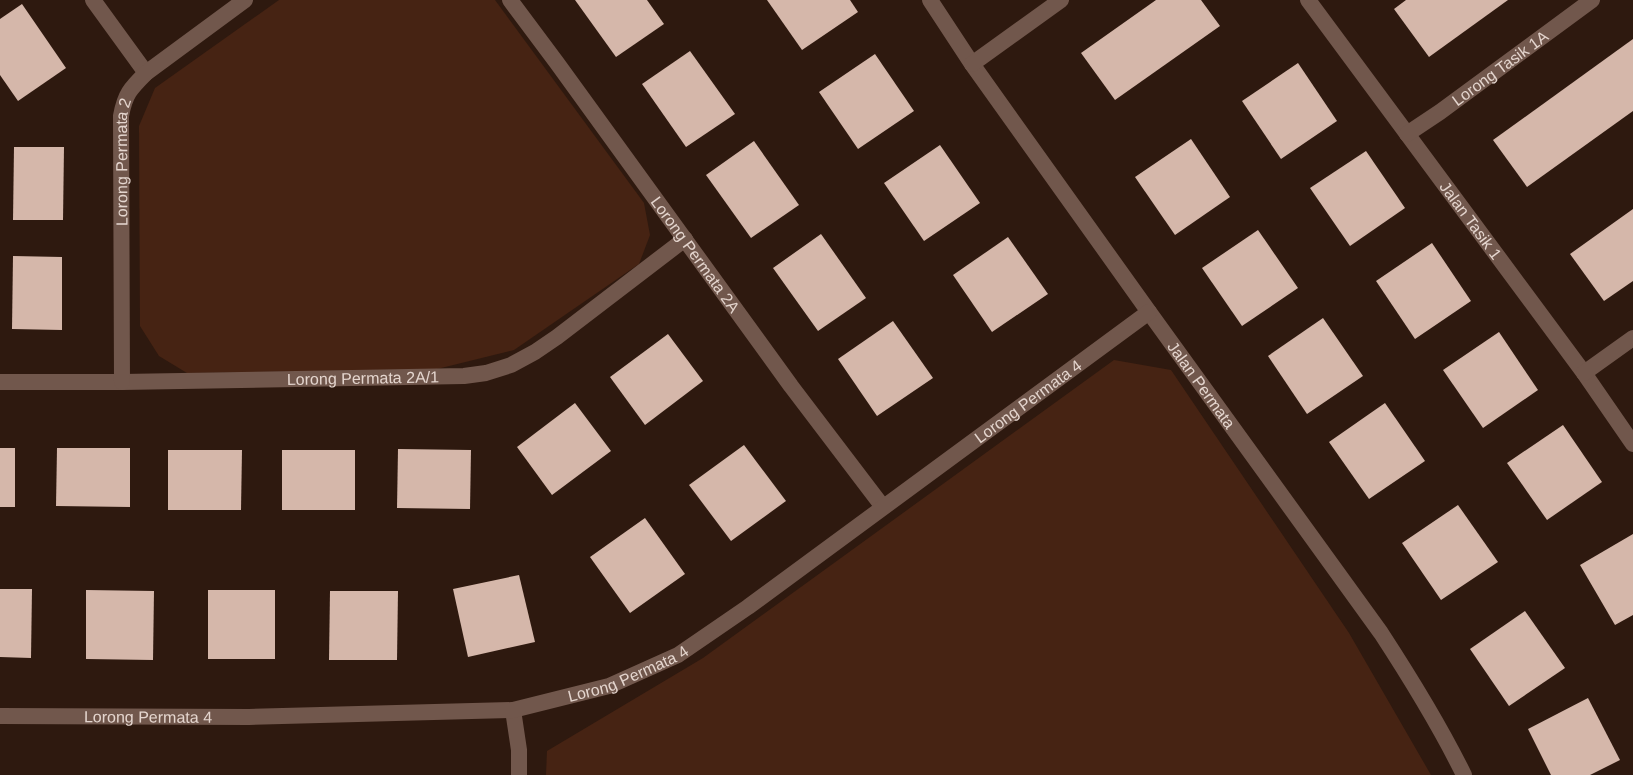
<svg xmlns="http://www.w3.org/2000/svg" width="1633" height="775" font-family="Arial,sans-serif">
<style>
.green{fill:#462313}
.building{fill:#d5b7aa}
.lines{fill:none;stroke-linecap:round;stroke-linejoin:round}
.minor{stroke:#71574c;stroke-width:16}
.labels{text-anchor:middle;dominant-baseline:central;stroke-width:6;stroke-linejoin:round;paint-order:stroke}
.street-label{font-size:16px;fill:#e4d5ce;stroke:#100704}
</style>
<rect width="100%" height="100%" fill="#2e190f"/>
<!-- green -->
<g class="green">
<polygon points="279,0 495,0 644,203 650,235 639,264 514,350 437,369 187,373 159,356 140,326 139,126 155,88"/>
<polygon points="1114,360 1171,370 1349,633 1431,775 546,775 547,751 703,658"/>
</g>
<!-- building -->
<g class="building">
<polygon points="575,0 647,0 664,24 616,57"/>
<polygon points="767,0 850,0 858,12 802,50"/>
<polygon points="1156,0 1201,0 1220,26 1115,100 1081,53"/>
<polygon points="1406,0 1508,0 1429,57 1394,9"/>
<polygon points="22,4 66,68 18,101 0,75 0,19"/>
<polygon points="1633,39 1633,111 1527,187 1493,140"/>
<polygon points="690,51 735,114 686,147 642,84"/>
<polygon points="875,54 914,111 858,149 819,92"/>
<polygon points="1298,63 1337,121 1281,159 1242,101"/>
<polygon points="1191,139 1230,197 1175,235 1135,177"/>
<polygon points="754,141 799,205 751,238 706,175"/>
<polygon points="940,145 980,203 924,241 884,183"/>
<polygon points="14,147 64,147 63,220 13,220"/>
<polygon points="1366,151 1405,208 1350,246 1310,188"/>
<polygon points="1633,209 1633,281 1604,301 1570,254"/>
<polygon points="1258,230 1298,288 1242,326 1202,268"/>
<polygon points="821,234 866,298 818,331 773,268"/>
<polygon points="1008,237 1048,294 992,332 953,275"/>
<polygon points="1432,243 1471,301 1415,339 1376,281"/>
<polygon points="13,256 62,257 62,330 12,329"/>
<polygon points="1323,318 1363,376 1307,414 1268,356"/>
<polygon points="893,321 933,378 877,416 838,359"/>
<polygon points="1499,332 1538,390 1483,428 1443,370"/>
<polygon points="668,334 703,381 645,425 610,377"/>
<polygon points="575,403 611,451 552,495 517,447"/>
<polygon points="1385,403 1425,461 1369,499 1329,442"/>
<polygon points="1563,425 1602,482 1547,520 1507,463"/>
<polygon points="744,445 786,501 731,541 689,485"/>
<rect x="0" y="448" width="15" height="59"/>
<polygon points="57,448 130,448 130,507 56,506"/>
<polygon points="398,449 471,450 470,509 397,508"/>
<polygon points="168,450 242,450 241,510 168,510"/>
<rect x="282" y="450" width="73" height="60"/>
<polygon points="1458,505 1498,562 1441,600 1402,543"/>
<polygon points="645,518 685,574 630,613 590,557"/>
<polygon points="1633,534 1633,615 1615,625 1580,565"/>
<polygon points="519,575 535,642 468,657 453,589"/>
<polygon points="0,589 32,589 31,658 0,657"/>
<polygon points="86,590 154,591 153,660 86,659"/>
<rect x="208" y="590" width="67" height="69"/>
<polygon points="330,591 398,591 397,660 329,660"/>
<polygon points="1525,611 1565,668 1509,706 1470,649"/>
<polygon points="1588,698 1620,760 1590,775 1551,775 1528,729"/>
</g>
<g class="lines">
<!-- minor -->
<g class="minor">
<polyline points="93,0 146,73"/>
<path id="s1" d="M 510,0 L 557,63 L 791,386 L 883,507"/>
<path id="s2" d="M 930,0 L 972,64 L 1149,312 L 1381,633 C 1411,679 1440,726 1464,775"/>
<path id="s3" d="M 1308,0 L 1584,373 L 1633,444"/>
<polyline points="972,64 1061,0"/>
<path id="s4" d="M 1407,134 L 1440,112 L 1592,0"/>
<polyline points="1584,373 1633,338"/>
<path id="s5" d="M 0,382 L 122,382 L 464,376 L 486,373 L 511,365 L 535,352 L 557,337 L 685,239"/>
<path id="s6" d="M 122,382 L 121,116 C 125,94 130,89 146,73 L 245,0"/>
<polyline points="513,710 519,750 519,775"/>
<path id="s7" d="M 0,716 L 249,717 L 513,710 L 609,686 L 678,655 L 748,607 L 1149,312"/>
</g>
</g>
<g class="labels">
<!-- street labels -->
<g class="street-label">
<text stroke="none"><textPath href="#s4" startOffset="114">Lorong Tasik 1A</textPath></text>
<text stroke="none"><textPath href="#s6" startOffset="220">Lorong Permata 2</textPath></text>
<text stroke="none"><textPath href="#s3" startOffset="274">Jalan Tasik 1</textPath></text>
<text stroke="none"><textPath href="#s1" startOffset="315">Lorong Permata 2A</textPath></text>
<text stroke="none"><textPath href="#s5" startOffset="363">Lorong Permata 2A/1</textPath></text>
<text stroke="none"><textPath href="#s2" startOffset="471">Jalan Permata</textPath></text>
<text stroke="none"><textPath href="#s7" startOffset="1120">Lorong Permata 4</textPath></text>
<text stroke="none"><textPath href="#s7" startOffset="634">Lorong Permata 4</textPath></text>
<text stroke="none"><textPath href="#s7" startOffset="148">Lorong Permata 4</textPath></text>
</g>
</g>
</svg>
